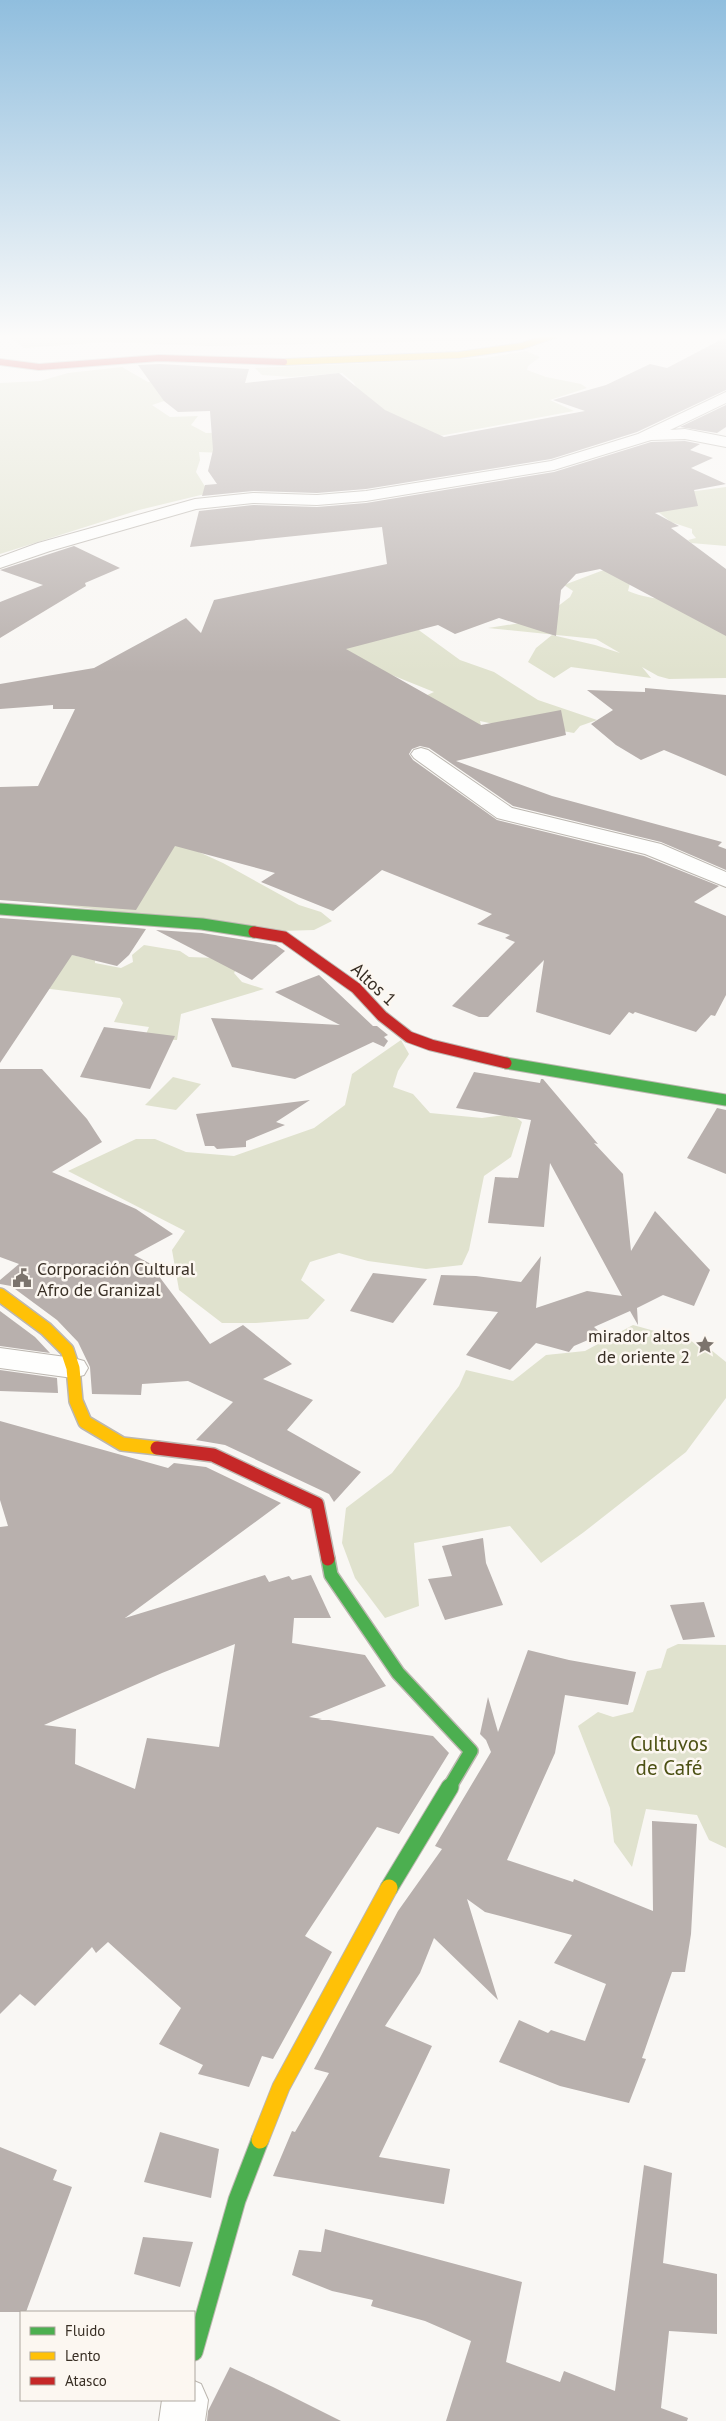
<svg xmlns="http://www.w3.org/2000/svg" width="726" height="2421" font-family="'PT Sans',sans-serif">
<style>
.green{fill:#e0e2ce}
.building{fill:#b8b0ad;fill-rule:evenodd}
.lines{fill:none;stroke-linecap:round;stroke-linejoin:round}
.street-casing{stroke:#bcb7b0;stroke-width:2}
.fast-far2-casing{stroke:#bcb7b0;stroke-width:13}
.fast-far1-casing{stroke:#bcb7b0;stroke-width:16}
.fast-casing{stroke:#bcb7b0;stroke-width:19}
.slow-far2-casing{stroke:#bcb7b0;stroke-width:8}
.slow-far1-casing{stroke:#bcb7b0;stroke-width:16}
.slow-casing{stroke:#bcb7b0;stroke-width:19}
.jam-far2-casing{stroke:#bcb7b0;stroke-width:8}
.jam-far1-casing{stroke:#bcb7b0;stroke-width:13}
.jam-casing{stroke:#bcb7b0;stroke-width:16}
.street{fill:#fefefd;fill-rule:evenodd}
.fast-far2{stroke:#4caf50;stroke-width:11}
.fast-far1{stroke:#4caf50;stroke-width:13}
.fast{stroke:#4caf50;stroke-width:17}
.slow-far2{stroke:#ffc107;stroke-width:6}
.slow-far1{stroke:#ffc107;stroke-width:13}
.slow{stroke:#ffc107;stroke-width:17}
.jam-far2{stroke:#c62828;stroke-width:6}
.jam-far1{stroke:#c62828;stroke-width:11}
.jam{stroke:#c62828;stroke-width:13}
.labels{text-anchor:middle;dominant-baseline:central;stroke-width:5;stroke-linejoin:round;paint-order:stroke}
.street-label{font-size:18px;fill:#382e24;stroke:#fcf7f1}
.poi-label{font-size:18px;fill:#382e24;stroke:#fcf7f1;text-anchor:start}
.near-park-label{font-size:21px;fill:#4c5114;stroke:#fcf7f1}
</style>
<rect width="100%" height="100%" fill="#f9f7f4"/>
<!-- green -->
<g class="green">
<polygon points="7,334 528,334 515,340 208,346 106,342 24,348"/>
<polygon points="526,351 540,357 528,366 527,370 546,377 581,384 587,388 550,400 574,411 434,437 408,426 358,392 354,383 342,373 291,377 262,375 255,368 485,358"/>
<polygon points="122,367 148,382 186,381 170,399 152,405 170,417 198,416 191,425 206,433 249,432 249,454 199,452 200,460 196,472 209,493 139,510 0,554 0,383 40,381 68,373"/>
<polygon points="661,487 696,491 726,487 726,546 691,543 688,540 696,538 692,533 692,529 671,522 657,511"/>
<path d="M 643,562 L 631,579 L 628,591 C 665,606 688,596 726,590 L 726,678 L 669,679 L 658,676 L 642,667 L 651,678 L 571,667 L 554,678 L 528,662 L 536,648 L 552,635 L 595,645 L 620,653 L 596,639 L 488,628 L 540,620 L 570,597 L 573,591 L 564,585 L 601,571 Z"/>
<polygon points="403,612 420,631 460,660 494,672 538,700 597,720 580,726 574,733 539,727 521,730 480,721 483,733 401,707 434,692 367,665 338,662 338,636"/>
<polygon points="157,833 223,863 299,905 321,912 332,921 314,930 281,931 0,898 0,842"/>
<polygon points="144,945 180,951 189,957 216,958 238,966 234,973 242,982 264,989 181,1014 177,1040 144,1039 149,1027 114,1022 123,1003 120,998 12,984 60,952 85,958 95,958 95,963 121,968 133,962 132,955"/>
<polygon points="401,1040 409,1054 398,1071 393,1087 413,1094 430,1113 482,1118 512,1114 522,1122 511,1157 484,1176 469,1250 462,1265 426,1269 368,1261 339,1253 310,1262 301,1280 325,1300 308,1319 256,1323 222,1323 179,1290 172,1250 185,1231 68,1171 136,1139 155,1139 186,1152 234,1156 314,1128 345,1105 352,1074"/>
<polygon points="173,1077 201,1084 176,1110 145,1105"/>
<polygon points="633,1325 705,1345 726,1362 726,1398 686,1452 584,1532 541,1563 510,1526 414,1543 419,1606 385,1618 355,1578 342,1543 346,1508 392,1473 459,1386 466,1370 513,1381 546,1355 585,1351"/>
<polygon points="678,1644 726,1645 726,1848 709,1840 697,1815 646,1809 632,1867 614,1842 610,1808 578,1726 598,1712 613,1717 633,1712 647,1671 661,1668 667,1649"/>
</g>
<!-- building -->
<g class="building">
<polygon points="726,337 726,390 637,432 551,459 366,489 317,493 253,491 202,496 205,485 217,484 208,471 213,450 210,411 178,412 164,401 138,365 160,364 249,369 245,383 339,373 385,410 444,437 585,411 553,400 606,385 650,364 667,368"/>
<polygon points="726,405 726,427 717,433 680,427"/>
<polygon points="685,441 700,444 690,450 713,458 691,468 726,484 694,490 698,506 655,513 679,526 671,528 726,569 726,636 600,569 576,574 561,590 556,636 499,618 455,634 438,625 346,649 481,725 561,710 566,735 456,761 552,796 722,842 718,846 726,849 726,870 661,842 513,806 429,748 420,746 412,749 409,754 413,760 497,820 644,856 719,886 694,902 726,916 726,995 715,1016 711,1015 696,1032 635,1012 633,1014 629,1012 610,1035 536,1012 544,960 488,1017 479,1017 452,1006 515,942 505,938 510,935 477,924 492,914 382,870 333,911 261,882 275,873 175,846 136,910 0,900 0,787 38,786 75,709 53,709 53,705 0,709 0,684 94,668 186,618 201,633 214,600 387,564 382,527 190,547 199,511 253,505 317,507 366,503 554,472 651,442"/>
<polygon points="74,546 120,568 85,583 86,586 0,638 0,602 43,585 0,570"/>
<polygon points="645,688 726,695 726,776 664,750 641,760 616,745 591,724 613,710 587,690 645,692"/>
<polygon points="0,918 137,928 146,929 129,955 117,966 72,955 0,1063"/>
<polygon points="156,930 202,933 276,945 285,951 252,980"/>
<polygon points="319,975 373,1026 377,1026 388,1035 384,1037 388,1041 384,1047 373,1042 295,1079 232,1067 211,1018 340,1025 275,992"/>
<polygon points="104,1027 175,1036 150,1089 80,1077"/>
<polygon points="0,1069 42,1069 87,1119 102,1142 52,1172 136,1209 173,1234 134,1255 149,1263 210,1344 243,1325 292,1364 263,1379 313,1400 287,1430 361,1472 334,1502 329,1494 225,1445 196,1440 233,1402 188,1381 142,1384 141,1395 92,1394 90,1367 78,1342 57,1320 11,1286 0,1284 0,1280 19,1264 0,1257"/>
<polygon points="474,1072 540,1083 541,1079 543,1079 598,1144 594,1143 623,1174 631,1251 655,1211 710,1270 694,1306 663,1295 637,1308 638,1325 630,1311 594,1327 602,1334 574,1346 569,1352 536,1343 510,1370 466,1355 498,1312 433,1305 441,1275 476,1276 521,1282 541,1256 536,1308 587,1291 622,1296 550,1163 544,1227 488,1223 495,1177 518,1178 531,1120 456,1108"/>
<polygon points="310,1100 276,1122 285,1125 246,1141 246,1147 217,1149 214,1146 205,1146 196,1114"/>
<polygon points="717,1108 726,1110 726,1174 687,1158"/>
<polygon points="373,1273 427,1279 393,1323 350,1311"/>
<polygon points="0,1311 35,1337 50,1353 0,1346"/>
<polygon points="0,1370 57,1378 58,1393 0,1391"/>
<path d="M 0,1421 L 168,1468 L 174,1463 L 206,1467 L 281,1503 L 125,1618 L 265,1575 L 269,1582 L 289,1576 L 292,1580 L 311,1575 L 331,1618 L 294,1618 L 292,1643 L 365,1655 L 386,1686 L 309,1717 L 322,1719 L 318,1720 L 329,1720 L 433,1736 L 449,1753 L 399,1834 L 377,1827 L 305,1936 L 332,1952 L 273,2059 L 262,2056 L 249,2087 L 198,2074 L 203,2065 L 159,2044 L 181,2008 L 108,1942 L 96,1953 L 92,1947 L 35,2006 L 20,1994 L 0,2014 L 0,1527 L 8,1526 L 0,1500 ZM 235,1644 L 219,1747 L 147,1738 L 135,1789 L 75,1764 L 76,1729 L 44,1725 L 162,1673 Z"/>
<polygon points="483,1538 486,1563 503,1605 445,1620 428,1579 452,1576 442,1546"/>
<polygon points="704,1602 715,1637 683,1640 670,1605"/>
<polygon points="528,1650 569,1660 636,1672 628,1705 565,1695 555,1753 507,1860 573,1882 574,1879 653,1911 652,1821 697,1824 691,1934 685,1972 672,1972 642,2058 646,2059 629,2103 560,2086 499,2062 519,2020 548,2033 551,2030 585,2041 606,1984 554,1963 572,1935 485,1912 467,1899 498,2000 434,1938 420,1973 385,2026 432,2046 379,2157 450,2169 444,2204 273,2176 292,2131 295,2132 329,2073 314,2069 398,1911 442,1849 435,1846 491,1752 486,1740 480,1734 488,1697 498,1732"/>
<polygon points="160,2132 219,2149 211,2198 144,2182"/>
<polygon points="0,2147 57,2170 53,2180 72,2187 26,2312 0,2312"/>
<polygon points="644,2165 672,2173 663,2263 717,2274 717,2334 669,2331 661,2408 688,2418 687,2421 446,2421 471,2341 425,2321 371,2306 373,2300 332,2291 292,2275 299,2250 321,2252 325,2229 522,2282 506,2362 560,2382 564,2371 615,2391"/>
<polygon points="143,2237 193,2242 180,2287 134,2274"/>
<polygon points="230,2367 273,2387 341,2421 207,2421 208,2411"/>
</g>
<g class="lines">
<!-- street casing -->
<g class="street-casing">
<g id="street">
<polygon points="726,392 726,403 670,430 685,429 726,437 726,447 685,439 651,440 554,470 366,501 317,505 253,503 196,509 50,551 0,568 0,557 38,543 195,499 253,493 317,495 366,491 551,461 638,434"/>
<polygon points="421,748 428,750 512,808 661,844 726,872 726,887 645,854 497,818 414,758 411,754 414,750"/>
<polygon points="0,1348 73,1358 84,1361 88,1368 84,1375 73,1378 0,1368"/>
<polygon points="194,2381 201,2384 208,2400 205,2421 159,2421 162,2400 194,2400"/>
</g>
</g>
<!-- fast-far2 casing -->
<g class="fast-far2-casing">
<g id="fast-far2">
<polyline points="0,909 202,924 254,932"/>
<polyline points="506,1063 726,1100"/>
</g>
</g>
<!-- fast-far1 casing -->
<g class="fast-far1-casing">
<polyline id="fast-far1" points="328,1559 331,1575 398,1673 471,1751 449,1788"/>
</g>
<!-- fast casing -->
<g class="fast-casing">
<g id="fast">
<polyline points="389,1888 450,1787"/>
<polyline points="194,2352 237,2200 260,2140"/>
</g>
</g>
<!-- slow-far2 casing -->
<g class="slow-far2-casing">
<polyline id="slow-far2" points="284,362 459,355 522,346 557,334"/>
</g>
<!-- slow-far1 casing -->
<g class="slow-far1-casing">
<polyline id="slow-far1" points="0,1295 46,1329 67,1350 73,1368 76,1401 85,1422 122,1444 157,1448"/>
</g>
<!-- slow casing -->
<g class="slow-casing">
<polyline id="slow" points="260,2140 281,2087 389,1888"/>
</g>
<!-- jam-far2 casing -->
<g class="jam-far2-casing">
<polyline id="jam-far2" points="0,362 39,367 159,358 284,362"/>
</g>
<!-- jam-far1 casing -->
<g class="jam-far1-casing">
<polyline id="jam-far1" points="254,932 284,937 356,988 382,1016 409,1037 431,1045 506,1063"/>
</g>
<!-- jam casing -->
<g class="jam-casing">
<polyline id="jam" points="157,1448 213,1455 317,1504 328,1559"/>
</g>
<!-- street -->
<use href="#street" class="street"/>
<!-- fast-far2 -->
<use href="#fast-far2" class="fast-far2"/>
<!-- fast-far1 -->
<use href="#fast-far1" class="fast-far1"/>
<!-- fast -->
<use href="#fast" class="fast"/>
<!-- slow-far2 -->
<use href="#slow-far2" class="slow-far2"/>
<!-- slow-far1 -->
<use href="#slow-far1" class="slow-far1"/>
<!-- slow -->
<use href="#slow" class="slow"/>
<!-- jam-far2 -->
<use href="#jam-far2" class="jam-far2"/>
<!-- jam-far1 -->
<use href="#jam-far1" class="jam-far1"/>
<!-- jam -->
<use href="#jam" class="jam"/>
</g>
<!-- sky -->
<linearGradient id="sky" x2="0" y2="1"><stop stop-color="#90bede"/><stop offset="0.5" stop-color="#fcfbfa"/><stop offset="1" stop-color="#fcfbfa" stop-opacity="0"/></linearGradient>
<rect width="726" height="673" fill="url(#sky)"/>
<!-- icons -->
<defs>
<g id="civic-bare" transform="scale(1.5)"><path d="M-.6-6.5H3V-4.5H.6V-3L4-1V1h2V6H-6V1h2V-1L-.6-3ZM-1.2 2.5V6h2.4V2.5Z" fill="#7c746d" stroke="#fcf7f1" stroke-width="2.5" paint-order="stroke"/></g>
<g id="sight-bare" transform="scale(1.5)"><path d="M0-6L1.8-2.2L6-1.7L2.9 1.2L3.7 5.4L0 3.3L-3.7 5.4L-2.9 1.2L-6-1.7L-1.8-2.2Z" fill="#7c746d" stroke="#fcf7f1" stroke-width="2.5" paint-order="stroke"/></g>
</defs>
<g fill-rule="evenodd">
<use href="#civic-bare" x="22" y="1278"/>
<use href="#sight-bare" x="705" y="1345"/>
</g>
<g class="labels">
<!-- street labels -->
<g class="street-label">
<text transform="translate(374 984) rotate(43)">Altos 1</text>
</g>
<!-- poi labels -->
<g class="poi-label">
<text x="37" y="1268">Corporación Cultural<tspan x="37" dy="21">Afro de Granizal</tspan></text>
<text x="690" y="1335" text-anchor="end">mirador altos<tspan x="690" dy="21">de oriente 2</tspan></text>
</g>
<!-- near-park labels -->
<g class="near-park-label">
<text x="669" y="1743">Cultuvos<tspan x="669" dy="24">de Café</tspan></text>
</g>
</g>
<!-- legend -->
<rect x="20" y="2311" width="175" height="90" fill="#fcf7f1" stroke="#aea79f"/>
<rect x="30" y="2327" width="25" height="8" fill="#4caf50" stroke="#aea79f"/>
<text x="65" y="2336" font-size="15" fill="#382e24">Fluido</text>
<rect x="30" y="2352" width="25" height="8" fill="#ffc107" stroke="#aea79f"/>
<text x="65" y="2361" font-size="15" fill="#382e24">Lento</text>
<rect x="30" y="2377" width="25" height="8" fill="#c62828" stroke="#aea79f"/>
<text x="65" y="2386" font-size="15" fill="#382e24">Atasco</text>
</svg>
